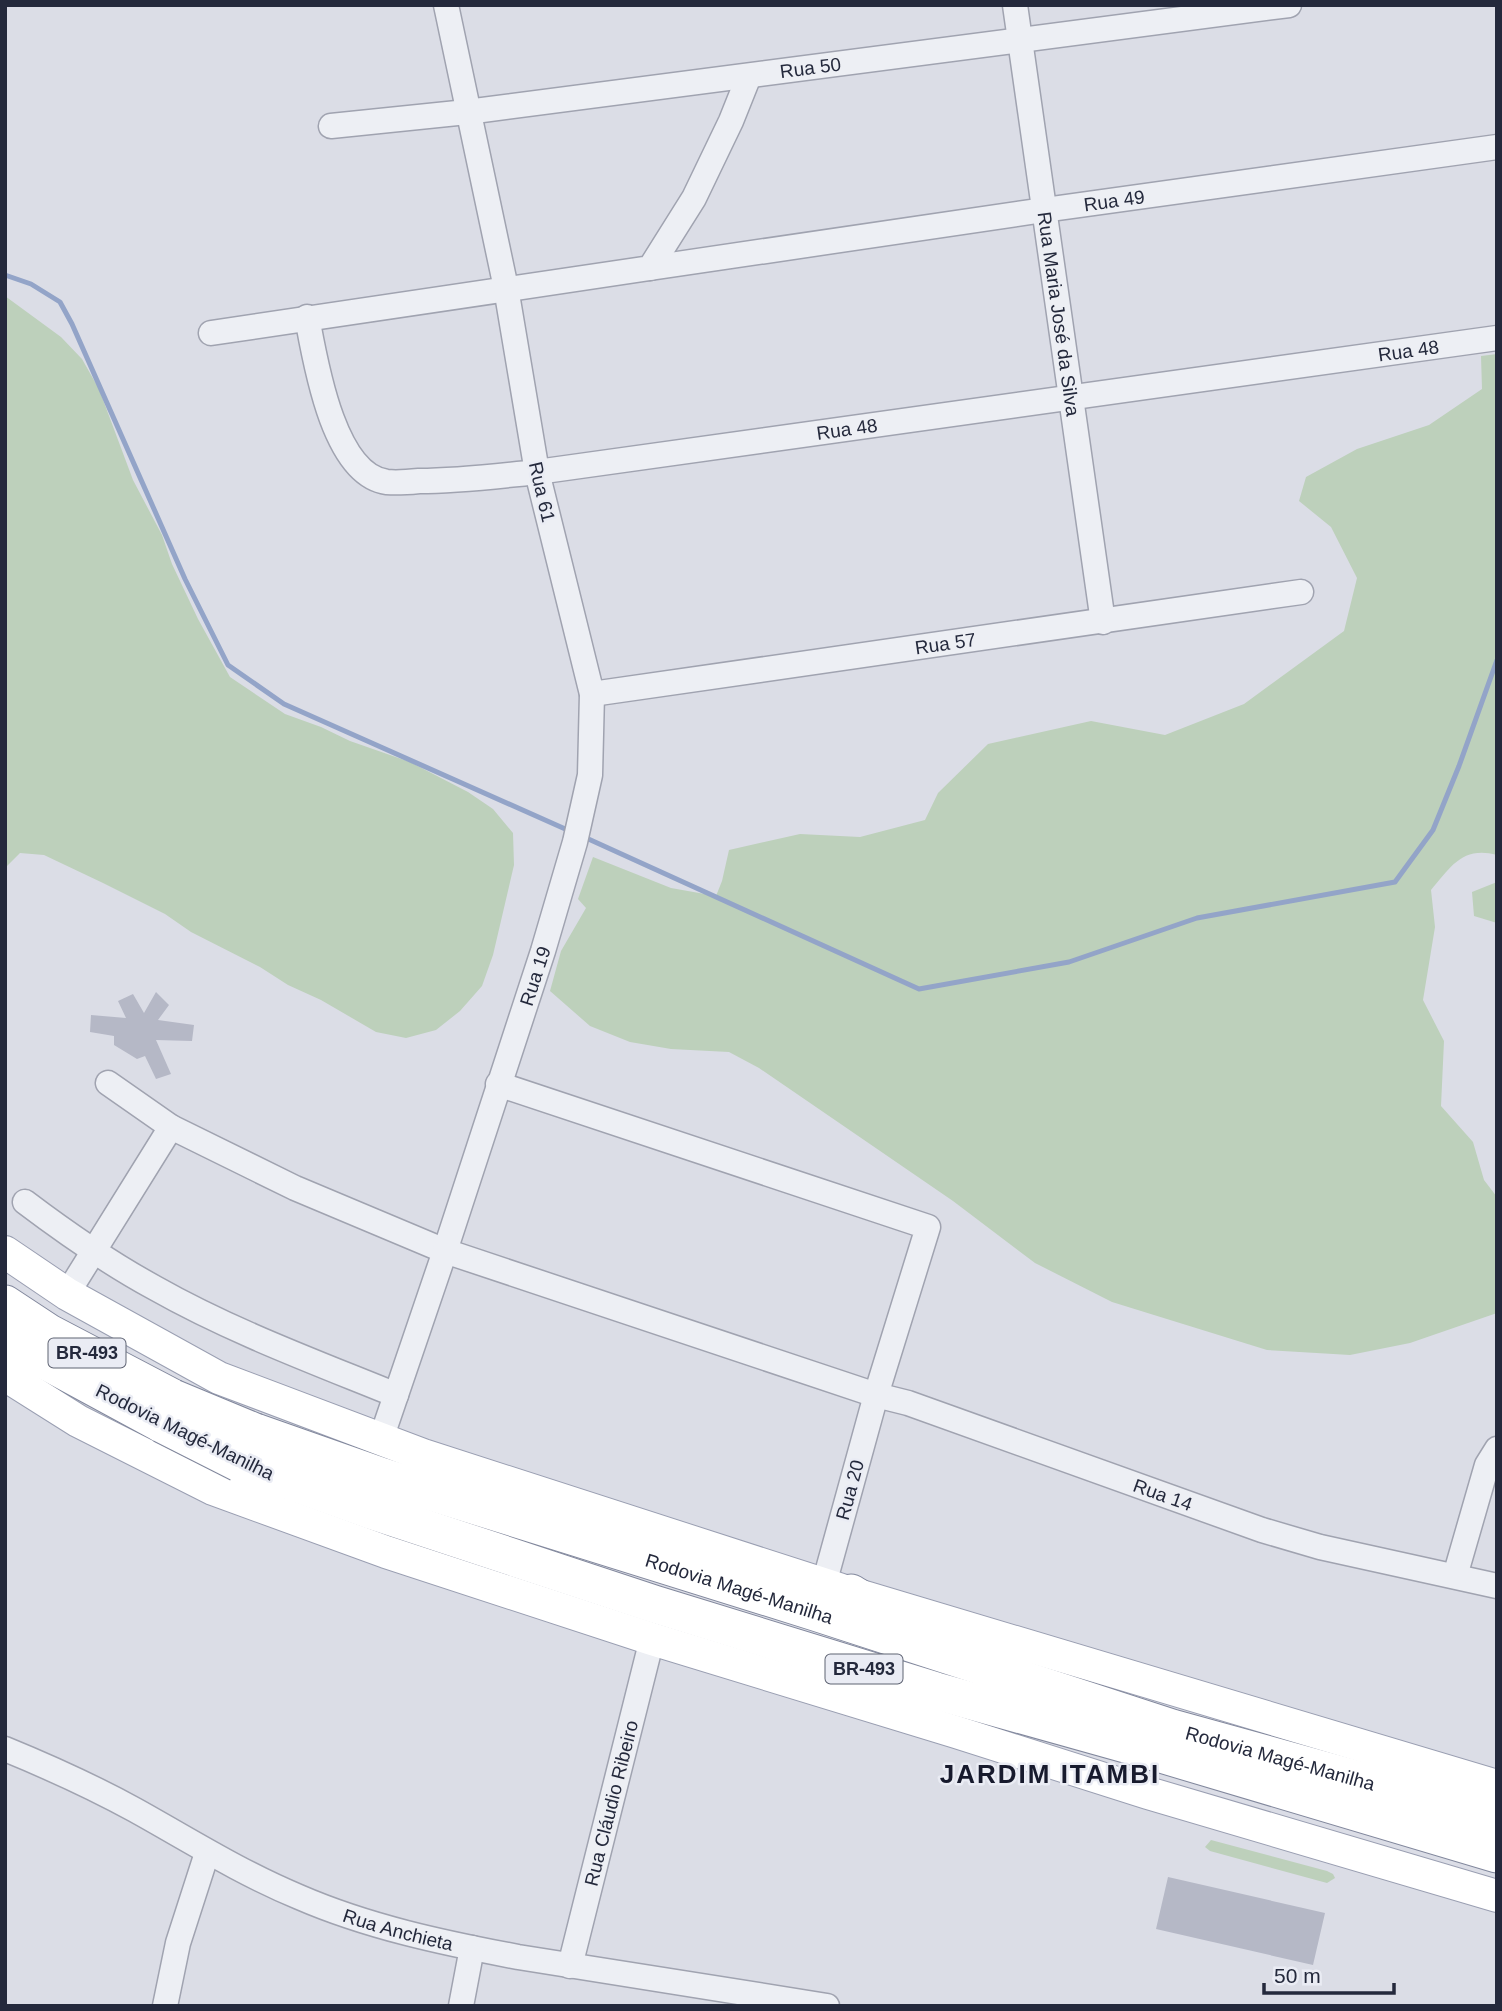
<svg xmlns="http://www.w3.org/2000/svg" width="1502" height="2011" font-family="Helvetica,sans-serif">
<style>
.green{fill:#bdd0bb}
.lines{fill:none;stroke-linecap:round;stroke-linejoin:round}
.stream{stroke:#93a4c8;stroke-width:5}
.building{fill:#b5b8c6}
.minor-casing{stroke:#a0a3b0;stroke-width:27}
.major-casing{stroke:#9a9fb2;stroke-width:34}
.highway-casing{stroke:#82889d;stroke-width:39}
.minor{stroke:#edeff4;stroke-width:24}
.major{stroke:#fff;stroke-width:32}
.highway{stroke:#fff;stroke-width:37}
.highway-bridge-casing{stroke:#82889d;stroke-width:39;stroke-linecap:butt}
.highway-bridge{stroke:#fff;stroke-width:37}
.labels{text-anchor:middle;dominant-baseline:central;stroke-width:5;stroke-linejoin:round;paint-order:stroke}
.shield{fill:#eaecf4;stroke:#5f6473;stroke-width:2}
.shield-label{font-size:18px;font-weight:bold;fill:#24293c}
.street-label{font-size:19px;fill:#24293c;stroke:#eaecf4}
.district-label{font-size:26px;font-weight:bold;letter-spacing:2px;fill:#171a2d;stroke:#eaecf4}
</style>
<rect width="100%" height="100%" fill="#dbdde6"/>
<!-- green -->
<g class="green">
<polygon points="5,296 61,337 82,359 99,389 133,480 162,535 172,564 198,619 230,677 285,714 321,727 350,741 410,762 468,792 493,809 513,833 514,865 493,955 482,986 460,1011 436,1030 406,1038 376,1032 321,1000 288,985 260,967 191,932 165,914 103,883 44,855 20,853 5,868"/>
<path d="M 1497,354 L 1497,855 C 1462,846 1451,867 1431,890 L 1435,927 L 1423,1000 L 1444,1041 L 1441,1106 L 1473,1142 L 1484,1180 L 1497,1197 L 1497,1313 L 1410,1343 L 1350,1355 L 1267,1350 L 1112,1302 L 1035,1263 L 953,1201 L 759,1068 L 729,1052 L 671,1049 L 630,1042 L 590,1026 L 550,991 L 561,951 L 586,908 L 578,899 L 593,857 L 671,888 L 716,896 L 722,881 L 729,850 L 800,834 L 860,837 L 925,820 L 938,793 L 988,744 L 1091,721 L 1165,735 L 1244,704 L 1344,631 L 1357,578 L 1331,527 L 1299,501 L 1306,477 L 1357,449 L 1429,425 L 1482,389 L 1481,356 Z"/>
<polygon points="1497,882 1497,923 1474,916 1472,892"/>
<polygon points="1211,1840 1327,1871 1333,1874 1335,1878 1327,1883 1210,1851 1205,1847"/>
</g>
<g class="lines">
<!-- stream -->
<g class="stream">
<polyline points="5,275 31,284 60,302 72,324 185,579 228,665 284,704 572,832"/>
<polyline points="584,837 919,989 1069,962 1197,918 1395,882 1433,830 1459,766 1497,660"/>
</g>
</g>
<!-- building -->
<g class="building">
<polygon points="156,992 169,1005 158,1020 194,1025 192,1041 156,1040 171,1074 156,1079 145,1056 137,1059 114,1045 114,1036 90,1032 91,1015 126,1018 118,1001 133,994 144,1013"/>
<polygon points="1168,1877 1325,1913 1313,1965 1156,1929"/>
</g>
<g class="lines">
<!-- minor casing -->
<g class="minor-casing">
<g id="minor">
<path id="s1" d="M 1015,5 L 1103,622"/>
<path id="s2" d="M 331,126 L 467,112 L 1289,5"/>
<path id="s3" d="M 650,268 L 1044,210 L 1497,147"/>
<path id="s4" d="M 307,317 C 315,360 333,475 387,482 C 397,483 409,482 419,481 C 459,481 498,476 537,472 L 1497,338"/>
<polyline points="211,333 650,268 694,198 731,121 749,76"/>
<path id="s5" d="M 592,694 L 1301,592"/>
<path id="s6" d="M 108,1083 L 171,1127 L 295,1188 L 445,1251 L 876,1395 L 908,1403 L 1262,1530 L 1320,1547 L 1497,1586"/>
<polyline points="498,1084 928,1227 876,1395 824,1584"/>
<path d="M 25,1202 C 66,1233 109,1263 155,1288 C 231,1331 315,1362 396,1395"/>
<polyline points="67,1294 171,1127"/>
<path id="s7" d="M 381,1439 L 445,1251 L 543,951 L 575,842 L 590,775 L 592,694 L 537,472 L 506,288 L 446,5"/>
<polyline points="1455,1576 1487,1465 1497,1449"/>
<path id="s8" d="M 5,1749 C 49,1767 93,1787 135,1810 C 189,1840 241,1873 299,1897 C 368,1927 444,1943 518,1957 L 827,2006"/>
<path id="s9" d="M 570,1966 L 652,1639"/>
<polyline points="165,2006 178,1943 207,1853"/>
<polyline points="461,2006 472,1948"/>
</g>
</g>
<!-- major casing -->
<g class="major-casing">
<g id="major">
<polyline points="5,1252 67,1294 219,1378 423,1455 851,1593 1497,1786"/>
<polyline points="5,1375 78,1421 213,1489 386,1552 652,1639 956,1732 1148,1793 1497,1896"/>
</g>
</g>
<!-- highway casing -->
<g class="highway-casing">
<g id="highway">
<polyline points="5,1304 49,1333 173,1398"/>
<polyline points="5,1339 162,1424"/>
<path id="s10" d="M 255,1432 L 383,1477 L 815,1612 L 1172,1728 L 1417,1796 L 1497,1821"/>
<polyline points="239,1463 373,1511 654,1604 936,1691 1161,1754 1497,1854"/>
<polyline points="851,1593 906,1627"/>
</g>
</g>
<!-- minor -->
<use href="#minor" class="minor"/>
<!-- major -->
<use href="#major" class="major"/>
<!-- highway -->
<use href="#highway" class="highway"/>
<!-- highway-bridge casing -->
<g class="highway-bridge-casing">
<g id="highway-bridge">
<polyline points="173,1398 255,1432"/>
<polyline points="162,1424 239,1463"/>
</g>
</g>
<!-- highway-bridge -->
<use href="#highway-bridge" class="highway-bridge"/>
</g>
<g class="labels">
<!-- shield labels -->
<g class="shield">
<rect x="48.5" y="1338.5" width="77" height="29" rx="5"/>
<rect x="825.5" y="1654.5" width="77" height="29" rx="5"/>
</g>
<g class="shield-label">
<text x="87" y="1353">BR-493</text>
<text x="864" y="1669">BR-493</text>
</g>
<!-- street labels -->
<g class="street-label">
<text stroke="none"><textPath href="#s2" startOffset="483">Rua 50</textPath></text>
<text stroke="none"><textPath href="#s3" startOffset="469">Rua 49</textPath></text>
<text stroke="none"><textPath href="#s1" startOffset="312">Rua Maria José da Silva</textPath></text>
<text stroke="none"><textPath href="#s4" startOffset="1223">Rua 48</textPath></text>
<text stroke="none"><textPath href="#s4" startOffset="656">Rua 48</textPath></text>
<text transform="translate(542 492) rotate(77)">Rua 61</text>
<text stroke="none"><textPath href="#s5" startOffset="357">Rua 57</textPath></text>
<text stroke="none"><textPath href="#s7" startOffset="488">Rua 19</textPath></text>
<text transform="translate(185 1432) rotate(26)">Rodovia Magé-Manilha</text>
<text transform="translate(850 1490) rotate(-75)">Rua 20</text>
<text stroke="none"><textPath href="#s6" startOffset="1136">Rua 14</textPath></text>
<text stroke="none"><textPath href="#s10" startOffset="509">Rodovia Magé-Manilha</textPath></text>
<text stroke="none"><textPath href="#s10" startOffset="1076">Rodovia Magé-Manilha</textPath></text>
<text stroke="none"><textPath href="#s9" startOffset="168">Rua Cláudio Ribeiro</textPath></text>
<text stroke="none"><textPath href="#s8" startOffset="434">Rua Anchieta</textPath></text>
</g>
<!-- district labels -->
<g class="district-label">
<text x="1050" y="1774">JARDIM ITAMBI</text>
</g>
</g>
<!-- border -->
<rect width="1502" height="2011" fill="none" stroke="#24293c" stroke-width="14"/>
<!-- scale -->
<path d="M1264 1983v10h130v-10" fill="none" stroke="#24293c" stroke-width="3.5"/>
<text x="1274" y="1983" font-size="21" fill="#24293c" stroke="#eaecf4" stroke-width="5" paint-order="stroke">50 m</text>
</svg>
